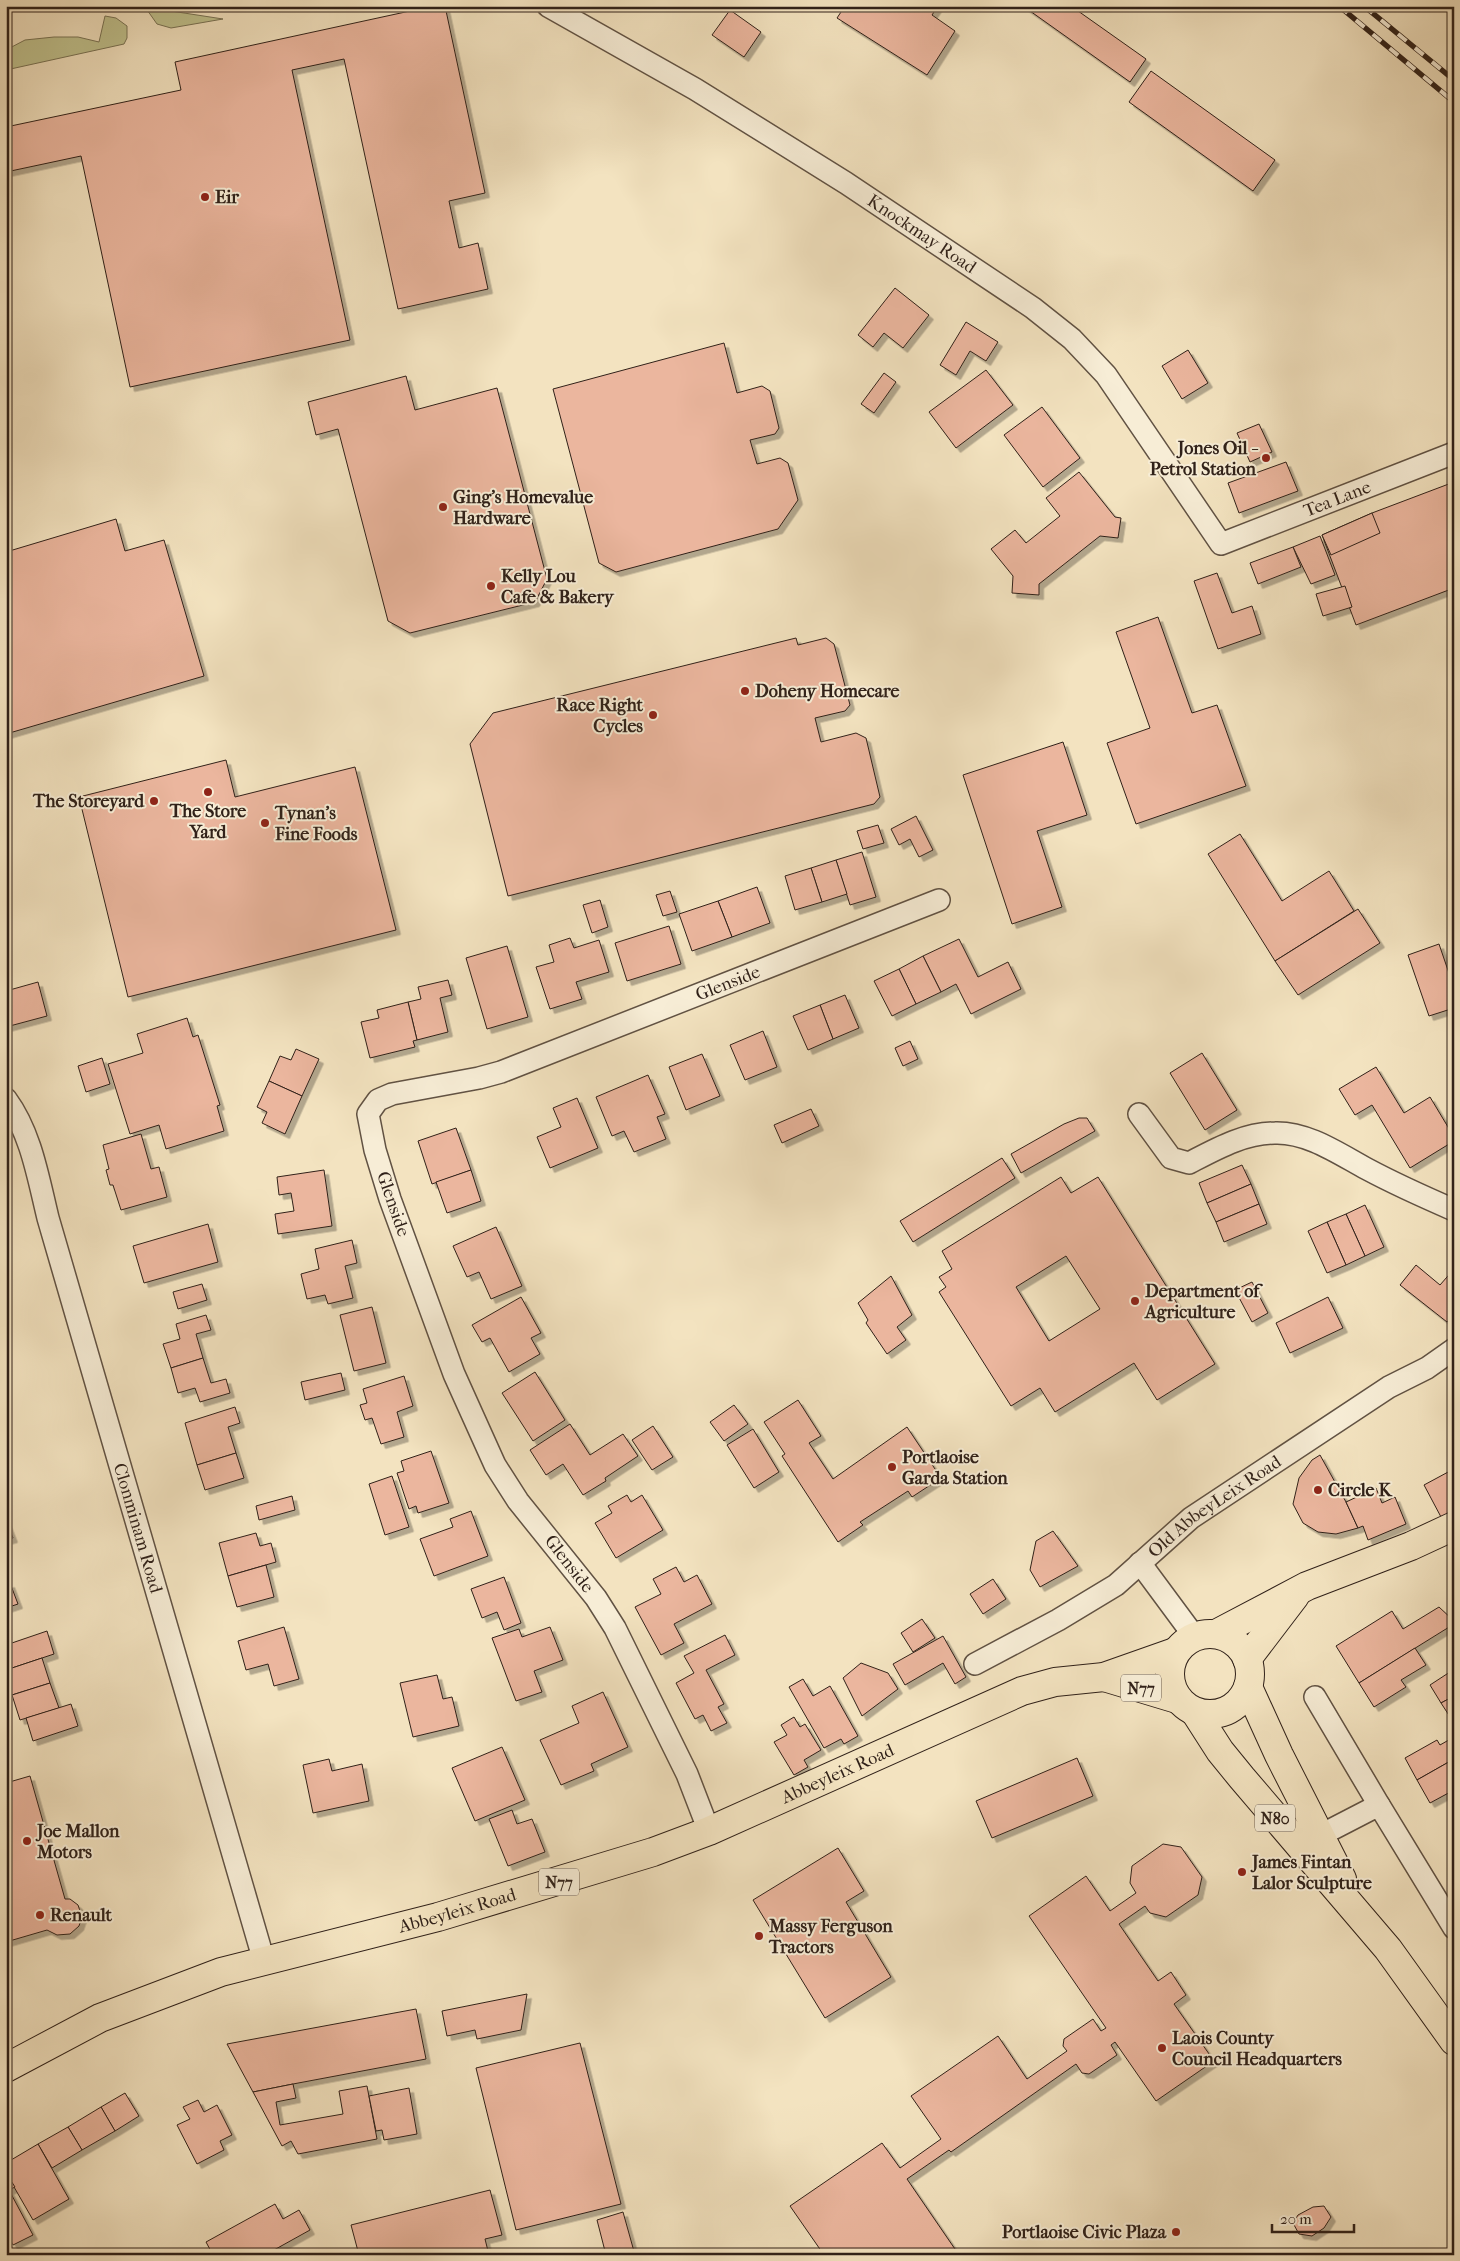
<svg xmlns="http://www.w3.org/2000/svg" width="1460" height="2261" font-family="'IM FELL French Canon',serif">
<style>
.green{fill:#c0c28e;stroke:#787254}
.building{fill:#ebb69e;stroke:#302119;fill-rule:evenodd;filter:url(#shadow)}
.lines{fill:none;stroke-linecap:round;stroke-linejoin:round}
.minor-casing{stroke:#615243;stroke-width:24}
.primary-casing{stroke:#302119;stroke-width:30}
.minor{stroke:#f7edd6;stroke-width:21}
.primary{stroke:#f3e3c0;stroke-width:28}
.rail-casing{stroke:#302119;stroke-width:5.5}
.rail{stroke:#f7edd6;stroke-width:4;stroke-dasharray:11;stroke-linecap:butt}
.poi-dot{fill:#8f2418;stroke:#f7edd6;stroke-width:2}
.labels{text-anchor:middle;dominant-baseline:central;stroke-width:4;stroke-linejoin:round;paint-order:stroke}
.shield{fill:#f7edd6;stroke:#6c5e52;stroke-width:1}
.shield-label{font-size:16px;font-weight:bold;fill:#302119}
.poi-label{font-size:18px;font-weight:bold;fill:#302119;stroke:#f7edd6;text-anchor:start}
.street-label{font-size:18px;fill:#302119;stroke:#f7edd6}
</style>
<defs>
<filter id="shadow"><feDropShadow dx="4.5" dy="4.5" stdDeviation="0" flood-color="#0004"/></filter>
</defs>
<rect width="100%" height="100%" fill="#f3e3c0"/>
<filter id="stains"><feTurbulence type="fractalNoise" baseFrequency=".004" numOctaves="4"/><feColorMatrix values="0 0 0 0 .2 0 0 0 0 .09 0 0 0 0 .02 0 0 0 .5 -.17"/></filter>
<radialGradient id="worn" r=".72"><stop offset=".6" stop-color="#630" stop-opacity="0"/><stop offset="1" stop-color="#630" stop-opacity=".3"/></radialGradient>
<!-- green -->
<g class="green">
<polygon points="145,7 223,19 171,28 157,24"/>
<polygon points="105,16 116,18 127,26 127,38 124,44 6,70 6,50 25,40 54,37 78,37 99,42"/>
</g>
<!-- building -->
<g class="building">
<polygon points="433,6 445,6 485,193 449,201 459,248 478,243 488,289 398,309 344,59 292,70 350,340 130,387 81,156 6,172 6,127 181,90 175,62"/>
<polygon points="845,6 938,6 932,15 955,31 927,75 837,18"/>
<polygon points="1023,6 1071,6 1146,59 1130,82"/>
<polygon points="730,10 761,32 744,57 712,35"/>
<polygon points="1151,71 1275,160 1253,191 1129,102"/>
<polygon points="895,288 929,315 903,348 884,333 873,347 858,335"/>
<polygon points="966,322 998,342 986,361 970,351 956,375 940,365"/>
<polygon points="724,343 737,393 762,386 770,391 779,428 775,434 750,440 757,464 780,458 788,463 798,500 778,529 616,572 599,563 553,389"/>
<polygon points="1188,350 1208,383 1182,399 1162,366"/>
<polygon points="986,370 1013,405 956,448 929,412"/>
<polygon points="884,373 896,382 874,413 861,404"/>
<polygon points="406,376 415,410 497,388 547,579 535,602 410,633 388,621 338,429 316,435 308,402"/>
<polygon points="1042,407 1080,458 1043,487 1004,435"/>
<polygon points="1259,424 1272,452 1250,462 1237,433"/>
<polygon points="1286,462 1298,491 1239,513 1228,483"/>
<polygon points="1079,472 1115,517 1121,518 1118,538 1100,536 1039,584 1039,595 1012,593 1013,576 991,549 1015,530 1026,543 1060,516 1046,498"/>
<polygon points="1454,482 1454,588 1356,625 1322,535 1372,513"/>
<polygon points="1372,513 1380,533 1331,555 1322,535"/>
<polygon points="116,519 125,551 164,540 204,676 6,734 6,552"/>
<polygon points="1320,536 1335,575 1311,584 1293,547"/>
<polygon points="1293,547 1301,567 1258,584 1250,563"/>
<polygon points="1217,573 1232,613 1252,606 1261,634 1218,649 1194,581"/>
<polygon points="1345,586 1352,607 1323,616 1316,594"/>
<polygon points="1158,617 1192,713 1217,705 1246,786 1136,824 1107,743 1150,728 1116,632"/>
<polygon points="796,638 798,645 826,638 834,644 850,705 845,711 815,718 821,742 856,733 866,738 880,797 874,804 508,896 470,744 493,713"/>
<polygon points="1063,742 1087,815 1037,831 1062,907 1012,924 963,775"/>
<polygon points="226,760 235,797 355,767 396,930 128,997 79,797"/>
<polygon points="916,816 933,850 919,857 910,839 899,845 891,829"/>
<polygon points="878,825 884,843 863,849 857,831"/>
<polygon points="1240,834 1282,901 1329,871 1354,911 1275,961 1208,854"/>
<polygon points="862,852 876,897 850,905 836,860"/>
<polygon points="836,860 847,894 822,902 811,868"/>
<polygon points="811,868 822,902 795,910 785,876"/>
<polygon points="757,887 770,923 732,937 718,901"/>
<polygon points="670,891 677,912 663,916 656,895"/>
<polygon points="600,900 608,927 592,933 583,905"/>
<polygon points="718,901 732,937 692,951 679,914"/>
<polygon points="1358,909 1380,943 1298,995 1275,961"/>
<polygon points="669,926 681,964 627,981 615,943"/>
<polygon points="570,938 574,948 599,940 609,972 576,982 582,999 550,1009 536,967 554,962 549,945"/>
<polygon points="959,939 978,977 1008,962 1021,989 971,1014 956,984 941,992 923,956"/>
<polygon points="1439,944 1454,988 1454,1008 1429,1016 1408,955"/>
<polygon points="507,946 528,1017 487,1029 466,958"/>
<polygon points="923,956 941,992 916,1004 899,969"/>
<polygon points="899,969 916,1004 892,1016 874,981"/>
<polygon points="448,980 452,995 440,998 448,1032 417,1040 408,1002 421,999 418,987"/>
<polygon points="38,982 47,1016 6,1027 6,991"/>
<polygon points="845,995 859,1028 833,1039 820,1005"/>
<polygon points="408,1002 417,1040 413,1041 415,1047 370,1058 361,1022 379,1018 377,1010"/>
<polygon points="820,1005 833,1039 808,1050 793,1016"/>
<polygon points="187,1018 193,1037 198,1035 220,1105 217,1106 224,1131 166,1149 159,1125 130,1134 108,1064 143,1053 137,1034"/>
<polygon points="763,1031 777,1067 745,1080 730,1045"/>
<polygon points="910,1041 918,1059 903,1066 895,1048"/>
<polygon points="296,1049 319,1059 302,1096 269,1081 280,1056 291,1060"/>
<polygon points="1202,1053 1237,1110 1205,1130 1170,1073"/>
<polygon points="702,1054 720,1096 686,1110 669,1067"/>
<polygon points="102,1058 110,1084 86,1092 78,1066"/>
<polygon points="1376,1067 1404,1113 1430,1097 1454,1137 1454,1141 1410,1168 1372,1105 1355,1115 1339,1089"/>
<polygon points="648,1075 665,1114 657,1117 666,1139 634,1152 624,1131 612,1136 596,1097"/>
<polygon points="269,1081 302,1096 285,1134 262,1123 267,1112 257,1107"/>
<polygon points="577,1098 598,1148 550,1168 537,1137 561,1127 553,1108"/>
<polygon points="811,1109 819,1126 782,1143 774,1125"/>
<polygon points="1079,1118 1087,1118 1095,1131 1021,1173 1011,1154 1064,1124"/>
<polygon points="456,1128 471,1170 432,1184 418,1141"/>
<polygon points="141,1134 151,1169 159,1167 167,1197 121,1210 113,1185 110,1185 106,1170 109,1169 103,1145"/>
<polygon points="1002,1158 1015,1178 913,1242 900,1221"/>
<polygon points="1242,1165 1251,1184 1207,1203 1199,1183"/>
<polygon points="324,1170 332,1226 278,1234 275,1214 294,1211 291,1193 279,1195 277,1177"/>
<polygon points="471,1170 481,1201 447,1213 436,1182"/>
<path d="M 1061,1177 L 1071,1193 L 1098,1177 L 1215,1364 L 1157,1400 L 1134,1363 L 1055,1412 L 1040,1388 L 1011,1406 L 939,1292 L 946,1287 L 939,1277 L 952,1269 L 942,1251 ZM 1066,1256 L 1100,1309 L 1049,1341 L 1016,1287 Z"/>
<polygon points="1251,1184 1259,1204 1216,1222 1207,1203"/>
<polygon points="1259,1204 1267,1224 1224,1242 1216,1222"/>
<polygon points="1365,1205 1384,1247 1365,1256 1346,1214"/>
<polygon points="1346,1214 1365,1256 1346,1265 1327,1222"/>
<polygon points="1327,1222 1346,1265 1327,1273 1308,1231"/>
<polygon points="208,1224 218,1262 144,1283 133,1246"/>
<polygon points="496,1227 522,1286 491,1299 479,1272 467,1277 453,1246"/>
<polygon points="352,1240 357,1263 345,1266 353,1298 328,1304 325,1295 307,1299 301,1274 319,1269 315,1249"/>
<polygon points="1416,1265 1440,1285 1454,1269 1454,1314 1447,1322 1400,1285"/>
<polygon points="891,1276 912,1315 897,1327 906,1340 887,1354 866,1323 868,1320 858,1303"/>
<polygon points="1252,1282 1268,1313 1252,1322 1235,1290"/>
<polygon points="202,1284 207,1300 178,1309 173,1292"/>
<polygon points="521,1297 541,1333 531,1338 540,1354 509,1372 490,1338 482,1342 472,1325"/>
<polygon points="1328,1297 1343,1328 1290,1353 1276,1323"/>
<polygon points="372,1307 386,1363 354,1371 340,1315"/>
<polygon points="206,1315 211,1330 196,1334 203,1358 171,1368 163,1344 180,1339 176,1324"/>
<polygon points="203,1358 211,1383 226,1379 230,1393 200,1402 195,1388 178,1393 171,1368"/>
<polygon points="535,1372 565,1420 533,1441 502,1393"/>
<polygon points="341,1373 345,1390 305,1400 301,1382"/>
<polygon points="404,1376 413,1406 397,1412 404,1437 381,1444 372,1418 365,1420 360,1405 367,1403 363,1389"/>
<polygon points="798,1400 821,1436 809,1443 833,1479 907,1427 941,1478 912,1497 908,1491 860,1522 863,1525 838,1542 782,1456 785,1454 764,1422"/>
<polygon points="734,1405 748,1424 724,1441 710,1422"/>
<polygon points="235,1407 240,1423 228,1427 236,1453 197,1465 185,1423"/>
<polygon points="570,1424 590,1455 623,1434 638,1456 605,1478 606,1481 583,1495 563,1464 546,1475 530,1450"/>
<polygon points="653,1426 673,1457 652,1470 632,1440"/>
<polygon points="753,1429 779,1472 754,1488 727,1445"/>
<polygon points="431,1451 449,1503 418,1513 416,1506 409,1509 397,1473 404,1471 401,1461"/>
<polygon points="236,1453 244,1478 205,1490 197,1465"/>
<polygon points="1320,1455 1346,1502 1358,1528 1336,1534 1318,1532 1303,1523 1293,1504 1299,1478 1312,1460"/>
<polygon points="1450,1471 1454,1478 1454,1511 1441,1517 1424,1485"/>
<polygon points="392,1476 409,1527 385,1535 369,1484"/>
<polygon points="1376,1488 1382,1503 1395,1497 1406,1524 1368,1540 1363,1526 1358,1528 1346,1502"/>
<polygon points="627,1495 631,1502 642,1495 663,1530 616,1558 595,1523 612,1513 608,1506"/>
<polygon points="292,1496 295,1510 259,1520 256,1506"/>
<polygon points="471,1511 488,1556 434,1576 420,1539 453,1527 450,1519"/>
<polygon points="6,1520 13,1538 6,1540"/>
<polygon points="1053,1531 1078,1566 1040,1587 1030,1570 1036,1541"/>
<polygon points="256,1533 260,1546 271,1543 276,1562 228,1576 219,1543"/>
<polygon points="266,1565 274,1597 237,1607 228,1576"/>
<polygon points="676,1567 684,1582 697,1575 712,1604 674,1624 684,1643 661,1655 635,1607 661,1594 653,1579"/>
<polygon points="504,1577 521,1623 504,1630 497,1612 482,1618 471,1589"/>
<polygon points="993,1579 1006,1599 983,1614 970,1594"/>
<polygon points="10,1583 18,1604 6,1608 6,1584"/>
<polygon points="1439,1607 1454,1621 1454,1624 1359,1683 1336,1646 1392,1611 1403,1629"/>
<polygon points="922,1619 935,1638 913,1652 901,1633"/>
<polygon points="284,1627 299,1679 274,1686 268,1664 246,1670 238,1641"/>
<polygon points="550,1627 563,1660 534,1671 542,1692 516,1701 492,1638 519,1629 522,1637"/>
<polygon points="47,1631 54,1654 9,1669 6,1660 6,1645"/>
<polygon points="725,1635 735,1655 706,1670 724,1704 718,1707 727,1723 711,1731 703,1715 695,1719 676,1683 694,1673 684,1656"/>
<polygon points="943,1636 966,1677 955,1684 943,1663 905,1685 893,1664"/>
<polygon points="1415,1648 1426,1665 1401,1680 1406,1687 1374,1707 1359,1683"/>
<polygon points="42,1658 50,1683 12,1695 6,1678 6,1670"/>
<polygon points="861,1663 888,1673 898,1689 862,1716 843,1678"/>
<polygon points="1453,1670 1454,1696 1441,1703 1430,1685"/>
<polygon points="437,1675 443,1699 452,1697 459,1726 413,1737 400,1683"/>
<polygon points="803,1679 813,1696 830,1686 858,1736 844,1744 841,1739 824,1748 789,1687"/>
<polygon points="50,1683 59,1708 20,1720 12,1695"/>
<polygon points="603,1692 628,1747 591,1764 594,1771 561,1785 540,1740 579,1723 572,1706"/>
<polygon points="1454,1696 1454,1723 1441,1703"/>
<polygon points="71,1704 78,1726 33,1741 26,1718"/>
<polygon points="794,1717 800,1727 805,1724 821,1750 804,1760 808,1767 794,1775 774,1742 787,1735 781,1725"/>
<polygon points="1454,1737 1454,1759 1417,1780 1405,1758 1437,1740 1440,1745"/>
<polygon points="502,1747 525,1800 475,1821 452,1768"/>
<polygon points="1077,1758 1093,1796 992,1838 976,1801"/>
<polygon points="329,1759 332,1771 362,1764 369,1801 313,1813 303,1765"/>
<polygon points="1454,1759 1454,1790 1430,1803 1417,1780"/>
<polygon points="30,1776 65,1899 70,1899 78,1905 82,1917 79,1926 70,1934 57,1935 47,1930 6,1942 6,1783"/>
<polygon points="512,1810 517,1824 532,1819 545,1852 508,1866 489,1819"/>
<polygon points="1163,1844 1181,1847 1202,1877 1198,1895 1166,1917 1150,1913 1145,1906 1119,1924 1158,1981 1171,1972 1186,1995 1174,2004 1214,2061 1156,2101 1115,2042 1111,2045 1117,2055 1089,2074 1082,2073 1076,2064 951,2152 949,2150 907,2179 957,2252 954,2255 824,2255 790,2206 882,2143 900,2168 941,2139 911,2096 998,2036 1027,2079 1067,2051 1063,2046 1064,2039 1093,2019 1101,2031 1106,2028 1029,1916 1086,1876 1110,1911 1136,1893 1130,1883 1132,1866"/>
<polygon points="838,1848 864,1891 846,1902 891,1977 825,2018 753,1900"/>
<polygon points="527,1994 521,2030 477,2039 475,2030 447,2036 442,2011"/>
<polygon points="416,2009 426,2059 293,2084 253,2092 227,2044"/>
<polygon points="580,2043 621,2204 516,2230 476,2068"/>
<polygon points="293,2084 296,2098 276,2102 280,2125 343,2114 339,2091 367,2086 377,2139 298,2154 291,2141 282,2146 253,2092"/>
<polygon points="409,2088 417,2134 384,2140 382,2130 376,2131 369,2096"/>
<polygon points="125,2093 139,2116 115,2131 101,2107"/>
<polygon points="198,2100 204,2112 217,2105 232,2135 220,2141 224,2150 197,2164 177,2125 190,2119 183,2107"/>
<polygon points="101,2107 115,2131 82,2150 68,2127"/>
<polygon points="68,2127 82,2150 52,2168 38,2144"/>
<polygon points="38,2144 69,2199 33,2220 6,2173 6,2163"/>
<polygon points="6,2173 15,2187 9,2190 33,2235 13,2245 6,2232"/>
<polygon points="490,2190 502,2235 485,2239 489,2255 359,2255 351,2225"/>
<polygon points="275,2204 283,2219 299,2210 310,2230 265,2255 213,2255 206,2242"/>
<polygon points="1324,2206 1331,2217 1324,2228 1312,2236 1299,2234 1293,2223 1298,2215 1313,2207"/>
<polygon points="623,2212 635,2255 606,2255 597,2220"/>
</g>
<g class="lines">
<!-- minor casing -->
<g class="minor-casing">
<g id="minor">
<path id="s1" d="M 548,6 L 695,89 L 846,183 L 1033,308 L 1072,339 L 1106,375 L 1221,544 L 1454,453"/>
<path id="s2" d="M 6,1099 C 31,1133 38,1177 48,1218 L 264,1961"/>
<path d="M 1139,1114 L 1171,1158 L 1189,1163 C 1216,1149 1244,1133 1275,1133 C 1308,1132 1339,1154 1367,1169 C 1395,1184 1424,1197 1454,1210"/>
<polyline points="1140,1563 1194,1636"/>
<path id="s3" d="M 975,1664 L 1058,1620 L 1116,1585 L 1191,1518 L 1389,1387 L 1427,1368 L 1454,1349"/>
<polyline points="1315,1697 1379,1805"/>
<path id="s4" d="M 709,1831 L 687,1774 L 615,1628 L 596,1598 L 518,1501 L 495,1465 L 454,1374 L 390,1199 L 375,1150 L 368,1114 L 378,1100 L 392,1094 L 479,1078 L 501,1072 L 939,900"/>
<polyline points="1319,1836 1379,1805 1454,1928"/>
</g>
</g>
<!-- primary casing -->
<g class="primary-casing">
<g id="primary">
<circle cx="1210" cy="1674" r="40"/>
<polyline points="1216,1634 1307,1586 1411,1546 1454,1526"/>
<polyline points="1247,1659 1295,1596"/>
<polyline points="1104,1677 1177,1699"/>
<polyline points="1248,1687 1279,1755 1342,1879"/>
<polyline points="1195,1712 1220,1751 1242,1778 1388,1949 1454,2041"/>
<path id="s5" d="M 6,2068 L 100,2018 L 221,1972 L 438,1917 L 653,1852 L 709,1831 L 1022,1691 L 1055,1682 L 1104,1677 L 1175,1652"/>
</g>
</g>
<!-- minor -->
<use href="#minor" class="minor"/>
<!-- primary -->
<use href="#primary" class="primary"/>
<!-- rail casing -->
<g class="rail-casing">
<g id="rail">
<polyline points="1339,6 1454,102"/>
<polyline points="1364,6 1454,80"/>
</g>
</g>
<!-- rail -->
<use href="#rail" class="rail"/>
</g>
<!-- markers -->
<g class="poi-dot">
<circle cx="205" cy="197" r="5"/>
<circle cx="1266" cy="458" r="5"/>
<circle cx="443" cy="507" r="5"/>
<circle cx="491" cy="586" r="5"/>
<circle cx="745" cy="691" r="5"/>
<circle cx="653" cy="715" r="5"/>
<circle cx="208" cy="792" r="5"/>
<circle cx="154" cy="801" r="5"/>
<circle cx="265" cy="823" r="5"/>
<circle cx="1135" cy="1301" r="5"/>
<circle cx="892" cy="1467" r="5"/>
<circle cx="1318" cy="1490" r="5"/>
<circle cx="27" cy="1841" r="5"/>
<circle cx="1242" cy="1872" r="5"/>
<circle cx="40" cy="1915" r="5"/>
<circle cx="759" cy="1936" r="5"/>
<circle cx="1162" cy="2048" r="5"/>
<circle cx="1176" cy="2232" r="5"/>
</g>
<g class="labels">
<!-- shield labels -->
<g class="shield">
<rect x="1121" y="1674.5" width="40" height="27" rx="4"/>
<rect x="1255" y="1804.5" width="40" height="27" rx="4"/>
<rect x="539" y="1868.5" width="40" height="27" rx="4"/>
</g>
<g class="shield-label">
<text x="1141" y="1688">N77</text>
<text x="1275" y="1818">N80</text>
<text x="559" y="1882">N77</text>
</g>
<!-- poi labels -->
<g class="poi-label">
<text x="215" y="197">Eir</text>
<text x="1256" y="448" text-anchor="end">Jones Oil -<tspan x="1256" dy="21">Petrol Station</tspan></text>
<text x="453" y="497">Ging's Homevalue<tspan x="453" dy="21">Hardware</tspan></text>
<text x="501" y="576">Kelly Lou<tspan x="501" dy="21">Cafe &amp; Bakery</tspan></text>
<text x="755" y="691">Doheny Homecare</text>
<text x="643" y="705" text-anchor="end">Race Right<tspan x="643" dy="21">Cycles</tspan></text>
<text x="144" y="801" text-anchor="end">The Storeyard</text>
<text x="208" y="811" text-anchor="middle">The Store<tspan x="208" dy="21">Yard</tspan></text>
<text x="275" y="813">Tynan's<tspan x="275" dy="21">Fine Foods</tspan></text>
<text x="1145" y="1291">Department of<tspan x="1145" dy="21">Agriculture</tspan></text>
<text x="902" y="1457">Portlaoise<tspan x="902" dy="21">Garda Station</tspan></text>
<text x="1328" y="1490">Circle K</text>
<text x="37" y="1831">Joe Mallon<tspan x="37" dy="21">Motors</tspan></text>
<text x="1252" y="1862">James Fintan<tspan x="1252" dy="21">Lalor Sculpture</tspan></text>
<text x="50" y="1915">Renault</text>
<text x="769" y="1926">Massy Ferguson<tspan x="769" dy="21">Tractors</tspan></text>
<text x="1172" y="2038">Laois County<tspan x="1172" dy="21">Council Headquarters</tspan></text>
<text x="1166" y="2232" text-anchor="end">Portlaoise Civic Plaza</text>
</g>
<!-- street labels -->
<g class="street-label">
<text stroke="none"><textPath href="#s1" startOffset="438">Knockmay Road</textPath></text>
<text stroke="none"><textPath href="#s1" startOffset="1000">Tea Lane</textPath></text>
<text stroke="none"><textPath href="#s4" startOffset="1188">Glenside</textPath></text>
<text transform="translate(393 1204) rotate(71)">Glenside</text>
<text stroke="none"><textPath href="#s3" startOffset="288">Old AbbeyLeix Road</textPath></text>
<text stroke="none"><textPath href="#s2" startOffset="450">Clonminam Road</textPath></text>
<text transform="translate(569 1564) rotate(52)">Glenside</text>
<text stroke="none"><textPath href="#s5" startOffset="885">Abbeyleix Road</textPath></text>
<text stroke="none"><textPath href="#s5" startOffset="480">Abbeyleix Road</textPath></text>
</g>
</g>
<!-- margin -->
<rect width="1460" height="2261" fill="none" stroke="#f3e3c0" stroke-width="25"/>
<rect x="8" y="8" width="1445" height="2246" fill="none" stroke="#302119" stroke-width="2.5"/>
<rect x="12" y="12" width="1435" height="2236" fill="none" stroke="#302119"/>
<!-- scale -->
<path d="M1272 2224v8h82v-8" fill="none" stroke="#302119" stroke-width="2.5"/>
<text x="1280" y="2224" font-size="15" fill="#302119" stroke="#f7edd6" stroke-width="4" paint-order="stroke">20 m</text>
<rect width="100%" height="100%" filter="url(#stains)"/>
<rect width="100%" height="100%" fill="url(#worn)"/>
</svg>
